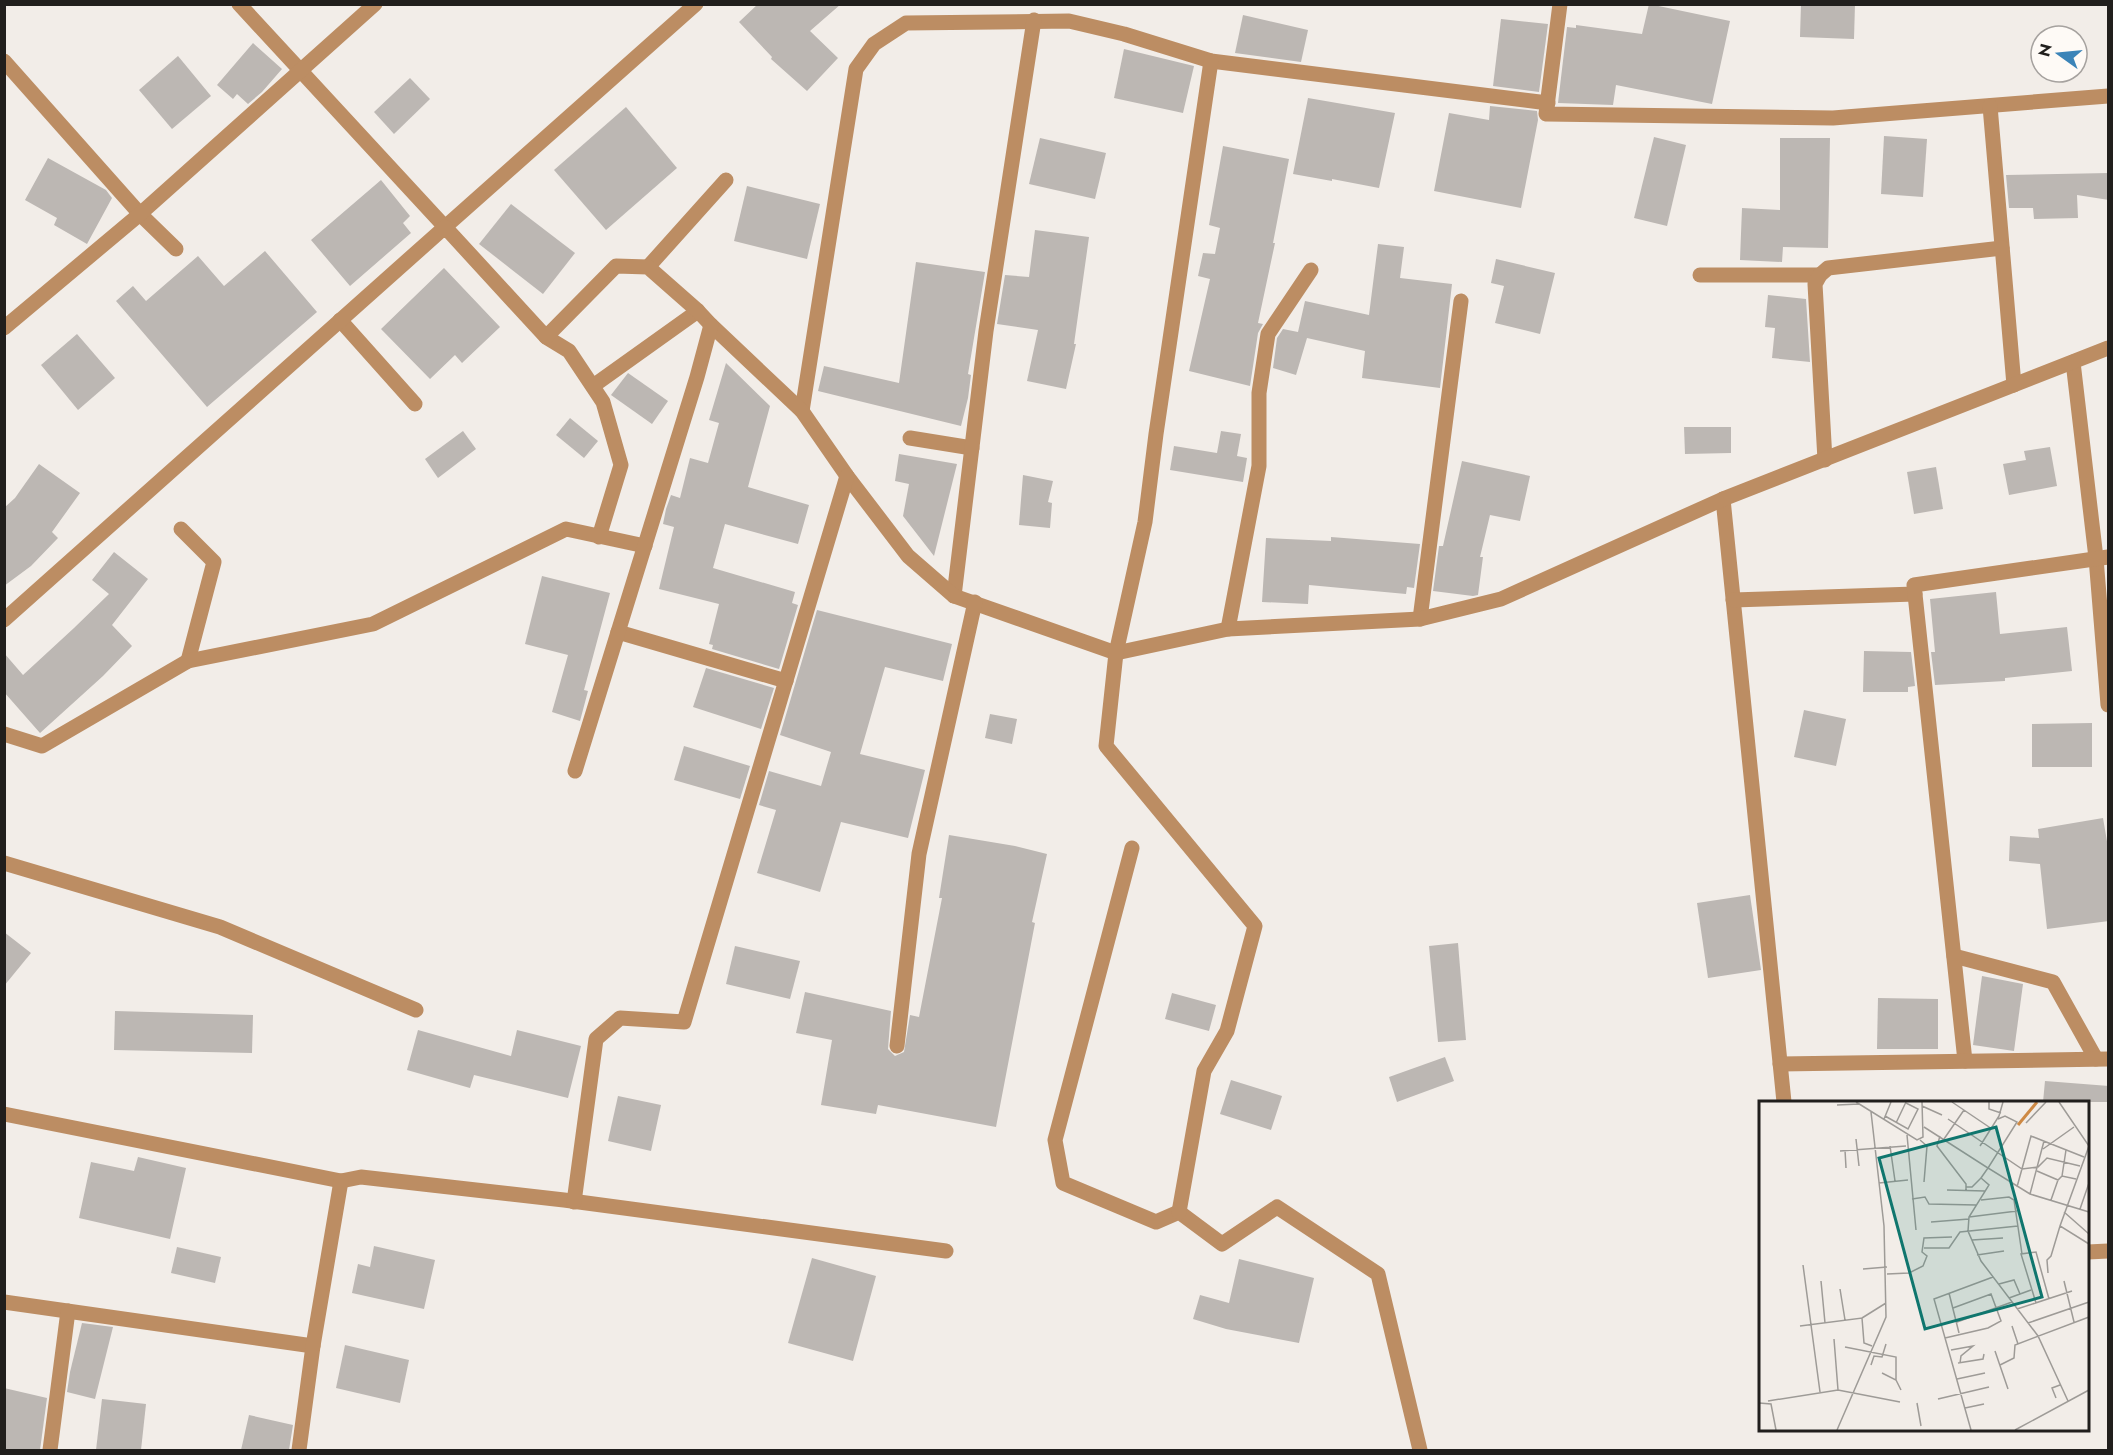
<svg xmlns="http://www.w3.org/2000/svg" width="2113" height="1455" font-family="Jost,sans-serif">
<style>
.building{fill:#bcb7b3}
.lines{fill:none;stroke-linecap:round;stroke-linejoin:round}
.street{stroke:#bc8d63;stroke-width:15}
.inset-river{fill:none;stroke:#ce8944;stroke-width:3}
.inset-road{fill:none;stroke:#9e9b97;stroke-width:1.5}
.view{fill:#0f766e;fill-opacity:0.15;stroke:#0f766e;stroke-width:3}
.inset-edge{fill:none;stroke:#211f1d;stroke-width:3}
</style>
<rect width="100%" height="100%" fill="#f2ede8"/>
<!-- building -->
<g class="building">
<polygon points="758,4 841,4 810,31 838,58 807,91 771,59 772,57 739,22"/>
<polygon points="1649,4 1730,21 1712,104 1616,85 1613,105 1558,103 1567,27 1576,28 1576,25 1642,34"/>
<polygon points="1801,4 1855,4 1854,39 1800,37"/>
<polygon points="1243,15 1308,30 1301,62 1235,53"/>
<polygon points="1501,19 1548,24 1539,92 1493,86"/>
<polygon points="253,43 282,69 262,92 248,104 237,94 233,99 217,85"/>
<polygon points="1124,49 1194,66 1183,113 1114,98"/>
<polygon points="178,56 211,96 172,129 139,90"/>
<polygon points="410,78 430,99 394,134 374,112"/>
<polygon points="1308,98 1395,113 1379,188 1332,179 1332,181 1293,174"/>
<polygon points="1490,106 1537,111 1538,120 1521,208 1434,191 1449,113 1489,120"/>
<polygon points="626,107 677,168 606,230 554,170"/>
<polygon points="1884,136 1927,139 1923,197 1881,194"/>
<polygon points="1654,137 1686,145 1667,226 1634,218"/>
<polygon points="1040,138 1106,153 1095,199 1029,184"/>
<polygon points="1780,138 1830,138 1828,248 1783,247 1782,262 1740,260 1742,208 1780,210"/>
<polygon points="1223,146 1289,159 1273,243 1275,243 1258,323 1263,324 1258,333 1250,386 1189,371 1210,279 1198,276 1203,253 1215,254 1220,228 1209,225"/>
<polygon points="48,158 106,190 112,198 87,244 54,225 57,218 25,200"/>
<polygon points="2109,173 2109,200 2077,195 2078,218 2034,219 2033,208 2009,208 2006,175"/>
<polygon points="381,180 410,216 403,223 411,233 350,286 311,240"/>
<polygon points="747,186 820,204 807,259 734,241"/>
<polygon points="511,204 575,253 543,294 479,244"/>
<polygon points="1035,230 1089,237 1074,344 1076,344 1066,389 1027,381 1038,330 997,324 1005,275 1029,277"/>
<polygon points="1378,244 1404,247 1400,278 1452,284 1440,388 1362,378 1365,351 1307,338 1296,375 1273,368 1277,338 1283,329 1298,332 1305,301 1369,315"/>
<polygon points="265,251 317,312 207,407 116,301 133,286 146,301 198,256 224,286"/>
<polygon points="1496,259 1555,273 1540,334 1495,323 1504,286 1491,283"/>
<polygon points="916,262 985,272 968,374 971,375 968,398 961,426 818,391 824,366 899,383"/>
<polygon points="444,268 500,327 462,363 455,355 430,379 381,329"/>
<polygon points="1768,295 1806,299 1810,362 1772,358 1775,328 1765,327"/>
<polygon points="77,334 115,378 78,410 41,365"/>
<polygon points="726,363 770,406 748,487 809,505 798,544 725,524 713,568 795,592 792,603 798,605 779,669 712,649 713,645 709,644 719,604 659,589 674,527 663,524 666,509 671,495 680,498 690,458 708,463 719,423 709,420"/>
<polygon points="628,373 668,401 652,424 611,395"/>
<polygon points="570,418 598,441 584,458 556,435"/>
<polygon points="1684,427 1731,427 1731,453 1685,454"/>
<polygon points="463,431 476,449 438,478 425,459"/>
<polygon points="1221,431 1241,434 1237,456 1247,458 1243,482 1170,470 1174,446 1217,453"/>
<polygon points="2050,447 2057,486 2009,495 2003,464 2026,460 2024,451"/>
<polygon points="899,454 957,464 934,556 903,516 909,484 895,481"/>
<polygon points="1462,461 1530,476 1520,521 1490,515 1480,557 1483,557 1478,595 1473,596 1433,591 1439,546 1443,546"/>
<polygon points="39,464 80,493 52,532 58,538 31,566 4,586 4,508 15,498"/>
<polygon points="1936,467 1943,509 1914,514 1907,472"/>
<polygon points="1023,475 1053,481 1048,502 1052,503 1050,528 1019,525"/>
<polygon points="1331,537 1420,544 1414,588 1407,587 1406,594 1309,585 1308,604 1262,602 1266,538 1331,541"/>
<polygon points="114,552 148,579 112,625 132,646 103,676 40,733 4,692 4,653 23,675 74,628 109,594 92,580"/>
<polygon points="542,576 610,593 584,690 588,691 580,721 552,712 568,655 525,644"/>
<polygon points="1996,592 2000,634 2067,627 2072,671 2005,678 2005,681 1935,685 1931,652 1935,652 1930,599"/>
<polygon points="817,610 952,644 943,681 885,667 860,754 925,770 908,838 841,822 820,892 757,873 776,810 759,805 769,771 821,786 831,752 780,735"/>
<polygon points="1864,651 1911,652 1915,686 1908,687 1908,692 1863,692"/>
<polygon points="706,668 774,688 761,729 693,707"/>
<polygon points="1804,710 1846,719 1836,766 1794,757"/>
<polygon points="990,714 1017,719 1012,744 985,738"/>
<polygon points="2092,723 2092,767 2032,767 2032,724"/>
<polygon points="684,746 750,766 740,799 674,780"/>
<polygon points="2103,818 2109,853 2109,921 2047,929 2040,864 2009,861 2010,836 2039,838 2038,829"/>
<polygon points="949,835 1015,846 1047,854 1032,922 1035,923 996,1127 878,1105 876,1114 821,1105 832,1040 796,1033 805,992 891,1011 888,1049 895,1056 904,1052 910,1015 919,1017 942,898 939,898"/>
<polygon points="1750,895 1761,970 1708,978 1697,903"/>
<polygon points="4,932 31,953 4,986"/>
<polygon points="1458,943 1466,1040 1438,1042 1429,946"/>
<polygon points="735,946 800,961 790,999 726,984"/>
<polygon points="1982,976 2023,984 2014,1051 1973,1045"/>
<polygon points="1172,993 1216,1005 1209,1031 1165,1019"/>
<polygon points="1878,998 1938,999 1938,1049 1877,1049"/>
<polygon points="115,1011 253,1015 252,1053 114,1050"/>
<polygon points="418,1030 511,1056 517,1030 581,1046 568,1098 474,1075 470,1088 407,1070"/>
<polygon points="1445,1057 1454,1081 1397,1102 1389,1077"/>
<polygon points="1231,1080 1282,1096 1271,1130 1220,1114"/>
<polygon points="2045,1081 2109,1086 2109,1102 2043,1102"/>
<polygon points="618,1096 661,1105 651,1151 608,1141"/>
<polygon points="138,1157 186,1168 170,1239 79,1218 91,1162 134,1171"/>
<polygon points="374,1246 435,1260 424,1309 352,1293 358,1264 370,1267"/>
<polygon points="177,1247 221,1257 215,1283 171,1273"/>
<polygon points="812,1258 876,1276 853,1361 788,1343"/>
<polygon points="1239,1259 1314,1278 1299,1343 1226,1329 1193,1319 1200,1295 1229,1303"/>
<polygon points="82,1323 113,1327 95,1399 67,1392 70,1372"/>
<polygon points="345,1345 409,1360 400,1403 336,1388"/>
<polygon points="4,1388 47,1398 40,1450 4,1450"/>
<polygon points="102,1399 146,1404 141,1450 96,1450"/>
<polygon points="249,1415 293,1425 289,1450 241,1450"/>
</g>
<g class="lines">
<!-- street -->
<g class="street">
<polyline points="239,4 445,227 696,4"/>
<polyline points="1560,4 1546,114 1833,118 2108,96"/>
<polyline points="4,61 140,214 176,249"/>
<polyline points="1990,106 2014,385"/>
<polyline points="648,267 726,180"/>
<polyline points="1700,275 1820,275"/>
<polyline points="340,320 415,404"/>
<polyline points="4,328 140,214 375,4"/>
<polyline points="546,337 569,351 603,402 621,465 599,537"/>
<polyline points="2073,362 2096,558 2108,705"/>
<polyline points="593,386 698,311"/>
<polyline points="802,411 856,69 874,44 906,23 1069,21 1124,34 1211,61 1548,103"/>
<polyline points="910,438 972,448"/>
<polyline points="1825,460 1815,284 1820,275 1828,268 2002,248"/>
<polyline points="1723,499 1784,1102"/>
<polyline points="181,529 214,562 188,661"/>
<polyline points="954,596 986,331 1034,20"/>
<polyline points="1733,600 1915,594"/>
<polyline points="1420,619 1461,301"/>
<polyline points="4,620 445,227 546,337 616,266 648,267 698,311 711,325 802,411 847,476 908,556 954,596 1116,653 1228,629 1420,619 1501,599 1723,499 2108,348"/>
<polyline points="1228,629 1259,466 1259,393 1268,334 1311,270"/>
<polyline points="618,632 786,681"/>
<polyline points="4,734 42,746 188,661 373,624 566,529 645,546"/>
<polyline points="575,771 697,377 711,325"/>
<polyline points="1132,848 1055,1140 1063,1183 1156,1222 1179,1212 1222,1244 1277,1207 1378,1274 1420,1450"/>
<polyline points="4,863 220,927 416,1010"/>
<polyline points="1954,956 2053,982 2096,1059"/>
<polyline points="897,1046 919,854 975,602"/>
<polyline points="1965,1061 1914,585 2108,557"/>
<polyline points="1780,1064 2108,1059"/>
<polyline points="4,1114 341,1181 361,1177 564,1200 946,1251"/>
<polyline points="574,1202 596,1039 620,1018 684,1022 847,476"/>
<polyline points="1179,1212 1204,1071 1227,1031 1255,926 1106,746 1116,653 1145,522 1156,434 1211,61"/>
<polyline points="2088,1252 2108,1251"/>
<polyline points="4,1302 313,1346"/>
<polyline points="50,1450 68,1311"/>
<polyline points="299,1450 313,1346 341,1181"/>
</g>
</g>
<!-- overview -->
<g transform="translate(1759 1101)">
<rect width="330" height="330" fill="#f2ede8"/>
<path class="inset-river" d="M 259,24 L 278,1"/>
<path class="inset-road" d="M 97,1 L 158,39 L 164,36 L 163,1M 193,1 L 233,28M 230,1 L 230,8 L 242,12M 300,1 L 330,45 L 301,125 L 330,143M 78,4 L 100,3M 163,5 L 183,14M 126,15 L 149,28 L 159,8 L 147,2M 125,18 L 132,1M 189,18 L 263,68 L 279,66 L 288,57 L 321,65M 239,18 L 246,15 L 258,21 L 229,67 L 271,93 L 330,111M 137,22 L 147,1M 267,22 L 287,1M 165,26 L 229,67 L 222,77 L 230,84 L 210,116 L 209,130 L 222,160 L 279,235 L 309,300M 148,34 L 157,129M 181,35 L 178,45 L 207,83 L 207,90M 97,38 L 100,65M 185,38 L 205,9M 161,39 L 168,45 L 165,81M 131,45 L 136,80M 221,45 L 240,15 L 244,1M 284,48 L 315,26M 86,49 L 87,67M 81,50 L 147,45M 278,70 L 299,79 L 303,75 L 317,78M 303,75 L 307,49M 120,82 L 149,79M 207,86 L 213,86 L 222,77M 258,86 L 272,35 L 325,56M 188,89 L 226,90M 271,93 L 285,40M 153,98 L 166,96 L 170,103 L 217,104M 222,99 L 250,96 L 255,99 L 263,153M 292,99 L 299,79M 321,108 L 330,82M 305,111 L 330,133M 210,116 L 258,110M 172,121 L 210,118M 213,139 L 244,137M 165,147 L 190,147 L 201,131 L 259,125M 218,154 L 245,150M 44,164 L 61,291M 104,168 L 128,166M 289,172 L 288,159 L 292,155 L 301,125M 128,173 L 150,172 L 164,165 L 168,155 L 163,151 L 165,137 L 193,136M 62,180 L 66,222M 305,180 L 315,221M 240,183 L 255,179 L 261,193M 81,188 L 86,219M 190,192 L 200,232M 250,197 L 272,189M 277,202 L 262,153 L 277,151 L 290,198M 258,208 L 313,190M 103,217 L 127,202M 198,221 L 253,201M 269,222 L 330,201M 41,225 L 103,217 L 105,242 L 113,245M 253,225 L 259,243M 186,237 L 229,227 L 242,220 L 232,193 L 194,207M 75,238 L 79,289M 86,246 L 137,256 L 137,279M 192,249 L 214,245 L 202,255 L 201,262M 236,250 L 249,288M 199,262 L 224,258 L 225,253M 112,264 L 115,255 L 123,256 L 127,243M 241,264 L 255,257 L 256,244 L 330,216M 123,272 L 137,279 L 142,289M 198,278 L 226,272M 297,297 L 293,287 L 301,284M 179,298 L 230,286M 9,300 L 79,289 L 141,301M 0,302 L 12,303 L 17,329M 158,302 L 162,325M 206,307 L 225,303M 78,329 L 127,216 L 125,125 L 112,11M 212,329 L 175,198 L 234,176M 256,329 L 330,289"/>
<path class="view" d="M 237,26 L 283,196 L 166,228 L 120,57 Z"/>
<rect width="330" height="330" class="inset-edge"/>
</g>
<!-- border -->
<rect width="2113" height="1455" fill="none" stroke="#211f1d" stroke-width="12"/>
<!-- north arrow -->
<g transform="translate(2059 54) rotate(285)"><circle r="28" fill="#fefaf6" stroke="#a6a29f" stroke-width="1.5"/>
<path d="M0-4.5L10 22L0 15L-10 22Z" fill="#3b84b8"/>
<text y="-9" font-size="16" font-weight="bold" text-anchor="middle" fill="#211f1d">N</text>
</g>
</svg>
